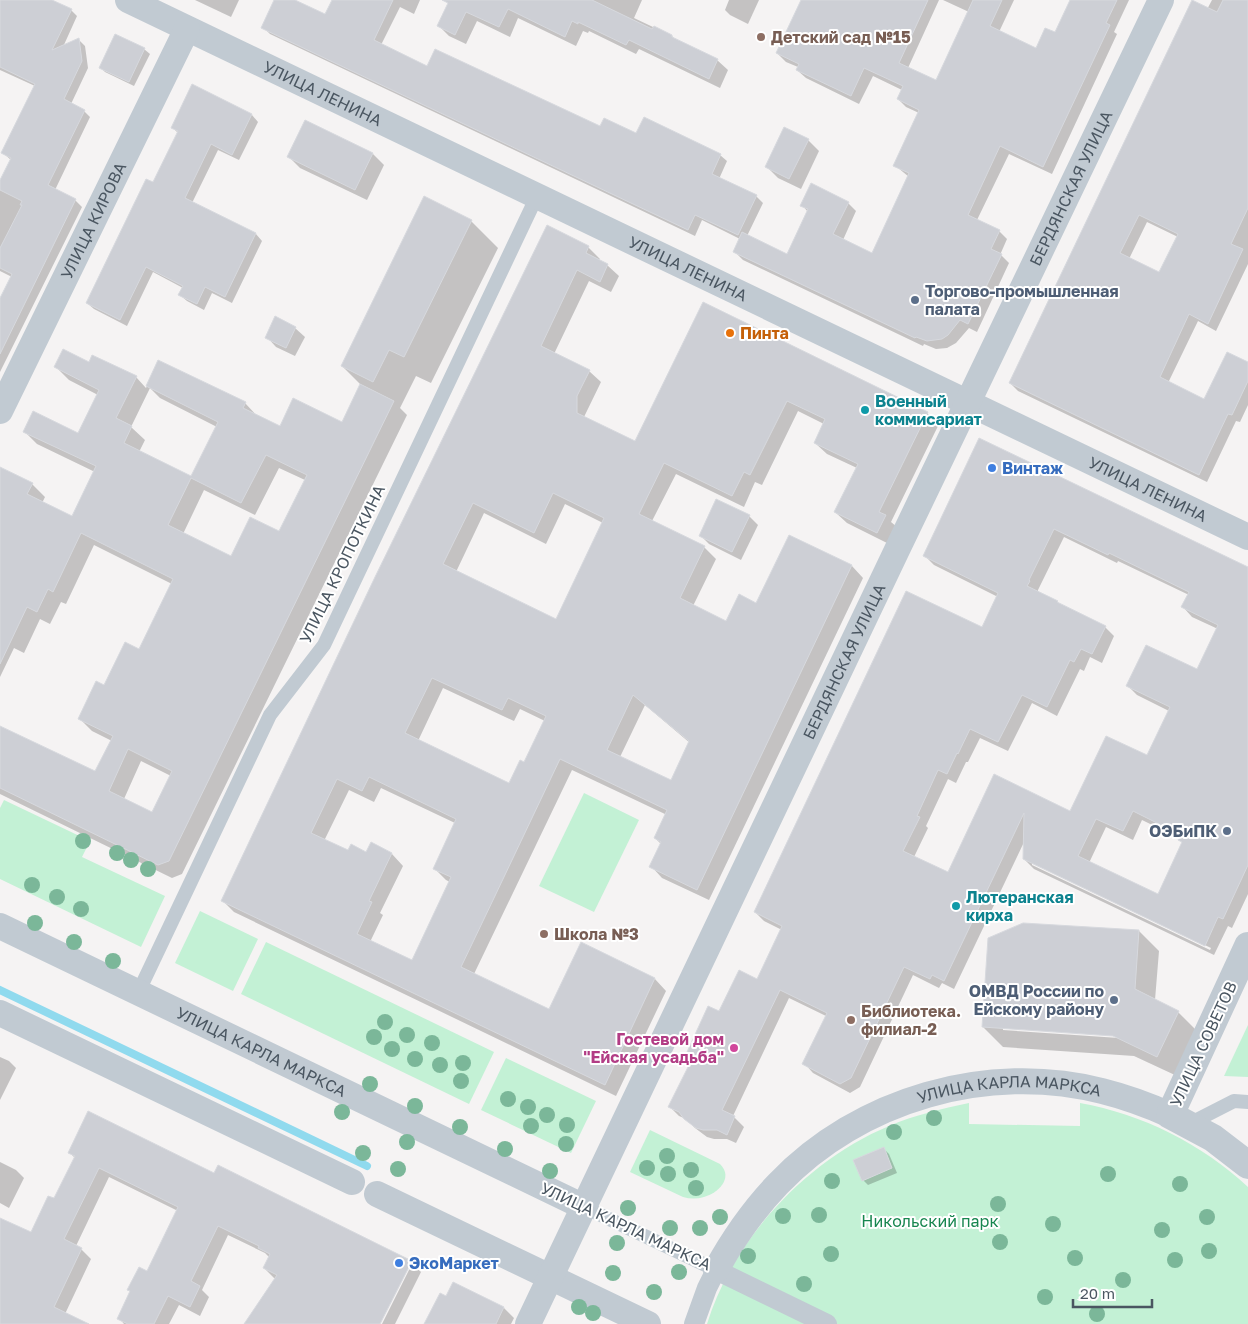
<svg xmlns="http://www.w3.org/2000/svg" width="1248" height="1324" font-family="'Golos Text',sans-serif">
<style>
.green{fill:#c3f1d5}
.shadow{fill:#0003;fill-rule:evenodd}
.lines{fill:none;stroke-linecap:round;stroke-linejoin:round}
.stream{stroke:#90daee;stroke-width:8}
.building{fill:#cdcfd5;stroke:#d7d9de;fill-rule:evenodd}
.service{stroke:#c1cad2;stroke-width:14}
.pedestrian{stroke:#c1cad2;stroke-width:20}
.minor{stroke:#c1cad2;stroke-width:26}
.tertiary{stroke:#c1cad2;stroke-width:28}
.tree{fill:#7bb799}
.education-dot{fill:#8d6e63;stroke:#fff;stroke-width:2}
.service-dot{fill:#5c6f8a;stroke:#fff;stroke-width:2}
.food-dot{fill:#e8710a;stroke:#fff;stroke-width:2}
.culture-dot{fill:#0f9aa8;stroke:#fff;stroke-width:2}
.shop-dot{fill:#3f7fe0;stroke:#fff;stroke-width:2}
.hotel-dot{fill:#d1479c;stroke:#fff;stroke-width:2}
.labels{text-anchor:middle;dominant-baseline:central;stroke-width:4;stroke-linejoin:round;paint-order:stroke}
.education-label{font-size:16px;font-weight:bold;fill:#785e54;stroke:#fff;text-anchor:start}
.street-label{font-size:16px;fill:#4a5661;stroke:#fff}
.service-label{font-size:16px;font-weight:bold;fill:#4e5e75;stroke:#fff;text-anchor:end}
.food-label{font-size:16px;font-weight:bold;fill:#c56008;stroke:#fff;text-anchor:start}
.culture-label{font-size:16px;font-weight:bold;fill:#0d838f;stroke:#fff;text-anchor:start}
.shop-label{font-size:16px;font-weight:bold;fill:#366cbe;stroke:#fff;text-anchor:start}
.hotel-label{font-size:16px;font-weight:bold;fill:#b23c85;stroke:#fff;text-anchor:end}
.park-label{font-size:16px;fill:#17864f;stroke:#fff}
</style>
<rect width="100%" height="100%" fill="#f5f3f3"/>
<!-- green -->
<g class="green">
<polygon points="584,793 639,820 594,912 539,886"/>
<polygon points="4,800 90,841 82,857 165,896 141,947 0,879 0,808"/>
<polygon points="200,911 258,939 233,991 175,963"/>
<polygon points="266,942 494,1052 469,1104 241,994"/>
<polygon points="1248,1025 1248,1077 1224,1076"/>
<polygon points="506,1058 596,1101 571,1153 481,1110"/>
<path d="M 969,1103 L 969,1124 L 1080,1126 L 1080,1103 C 1142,1114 1202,1144 1248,1187 L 1248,1324 L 707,1324 C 733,1239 807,1160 889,1126 C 915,1115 941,1109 969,1103 Z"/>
<path d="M 650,1130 L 720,1164 C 734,1178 718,1193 704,1197 C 697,1199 690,1199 683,1197 L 630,1172 Z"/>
</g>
<!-- shadow -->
<g class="shadow">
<polygon points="0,0 51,0 71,10 77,16 63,47 79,40 85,46 88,68 71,104 84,111 90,117 55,190 75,200 82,207 0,372 0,301 12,277 0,271 0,183 11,160 3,153 35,86 0,70"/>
<polygon points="195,0 239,0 231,17"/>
<polygon points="276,0 293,0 326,16 333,0 420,0 414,14 400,7 381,45 428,67 601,128 720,155 727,161 719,179 756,196 763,203 747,236 788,255 808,212 802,205 848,203 856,211 843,240 873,254 909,177 897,167 919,113 906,107 898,99 902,90 873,76 859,104 806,78 797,70 798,67 786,62 777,53 803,0 939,0 908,68 936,82 969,12 943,0 1014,0 999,32 1036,49 1055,34 1071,0 1129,0 1114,32 1117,34 1052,174 1009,154 977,220 999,231 1007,239 1000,255 1001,255 1009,263 977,332 969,328 956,343 947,348 936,349 924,344 923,346 743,260 734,251 740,239 702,220 695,236 270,34 263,27"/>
<polygon points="451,0 642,0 634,18 672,36 676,41 717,60 728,70 720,88 639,49 636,54 589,31 588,33 583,31 576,46 518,18 510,37 477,21 466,44 449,36 439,26"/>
<polygon points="729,0 759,0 748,24 730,15 725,10"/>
<path d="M 1212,0 L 1248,0 L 1248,264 L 1216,331 L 1198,321 L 1168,383 L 1205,400 L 1248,363 L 1248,405 L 1240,422 L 1236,421 L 1207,482 L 1018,391 L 1010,383 ZM 1147,222 L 1178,237 L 1160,274 L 1129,259 Z"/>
<polygon points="116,35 144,49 150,54 134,86 105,72 100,67"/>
<polygon points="193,86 252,115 258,122 239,160 218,150 192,203 256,234 262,241 232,303 212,293 204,310 187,301 180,295 183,288 153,272 127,326 94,309 87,303 154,184 178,133 173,128"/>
<polygon points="306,121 373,154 384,165 367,200 300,168 289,157"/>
<polygon points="808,140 819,151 801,189 778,178 767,167"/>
<path d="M 471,221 L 498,248 L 431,383 L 416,376 L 400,408 L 407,415 L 182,874 L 172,878 L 0,794 L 0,727 L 96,773 L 112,741 L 92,731 L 79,718 L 104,687 L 140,650 L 172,584 L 94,545 L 66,604 L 61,602 L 50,624 L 40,619 L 24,653 L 14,648 L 0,677 L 0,482 L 32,484 L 45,497 L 42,503 L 72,518 L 95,472 L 37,444 L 24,431 L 78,435 L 98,395 L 69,380 L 56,367 L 89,363 L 136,377 L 146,388 L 159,362 L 245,403 L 258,417 L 281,428 L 343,424 L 361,385 L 342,366 ZM 150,388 L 160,398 L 217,427 L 192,478 L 139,452 L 145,440 L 131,427 ZM 279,468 L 305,480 L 280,533 L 232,558 L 183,534 L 204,490 L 255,515 ZM 141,761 L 171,776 L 153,814 L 124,799 Z"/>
<path d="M 588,247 L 600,259 L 599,260 L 607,265 L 619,276 L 611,292 L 589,281 L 554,354 L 589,371 L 601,382 L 584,417 L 636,443 L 704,303 L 927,413 L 939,424 L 891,522 L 897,527 L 889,544 L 847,523 L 835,512 L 857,468 L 827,454 L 815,443 L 824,424 L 798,411 L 762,485 L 755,482 L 744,507 L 676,474 L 652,521 L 704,547 L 716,559 L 693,606 L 726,623 L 756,605 L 790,536 L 852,566 L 863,578 L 709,900 L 662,878 L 651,866 L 661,844 L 655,838 L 667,815 L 572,770 L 474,974 L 550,1011 L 581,944 L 655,979 L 666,991 L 616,1096 L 234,912 L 222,900 ZM 565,504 L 603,523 L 556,621 L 456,572 L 484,513 L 546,544 ZM 443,688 L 514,721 L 520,709 L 545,721 L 524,764 L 510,784 L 418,741 ZM 645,705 L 690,743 L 671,782 L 620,757 ZM 381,788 L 455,823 L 434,868 L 446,880 L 450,882 L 412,962 L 370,942 L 383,915 L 380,913 L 403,866 L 392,854 L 371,844 L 367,853 L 348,852 L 324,841 L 349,790 L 374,802 Z"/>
<polygon points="295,328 305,337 295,356 276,347 267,337"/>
<path d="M 979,440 L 1248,569 L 1248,894 L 1232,928 L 1228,926 L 1214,955 L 1034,869 L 1024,859 L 1025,840 L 954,989 L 942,983 L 939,988 L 913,975 L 860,1087 L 850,1093 L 813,1073 L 804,1063 L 826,1016 L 789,998 L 733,1116 L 744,1127 L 736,1143 L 727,1139 L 714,1139 L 707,1137 L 695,1128 L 686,1119 L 679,1116 L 670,1107 L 694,1057 L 688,1051 L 720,1013 L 757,981 L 782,930 L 764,921 L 755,912 L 982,629 L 998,597 L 934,565 L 924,555 ZM 1064,537 L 1117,563 L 1118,561 L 1189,595 L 1183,607 L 1192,617 L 1218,629 L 1198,671 L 1128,686 L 1137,695 L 1169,711 L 1147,757 L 1071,813 L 995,776 L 948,874 L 914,857 L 928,828 L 926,826 L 948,779 L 956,783 L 966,762 L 968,762 L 980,738 L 1008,751 L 1032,703 L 1057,716 L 1080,669 L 1084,671 L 1090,657 L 1102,663 L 1114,636 L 1105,627 L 1062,606 L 1057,602 L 1038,593 L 1038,590 ZM 1142,820 L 1181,839 L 1180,840 L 1183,843 L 1158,896 L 1089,863 L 1106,827 L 1133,840 ZM 1032,862 L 1211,948 L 1210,950 L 1032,865 Z"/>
<polygon points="749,516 758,525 741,560 709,544 700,535"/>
<path d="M 1139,931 L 1159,951 L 1155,1000 L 1178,1012 L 1198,1032 L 1177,1076 L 1134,1056 L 1003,1047 L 983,1027 ZM 1003,1027 L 1119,1036 L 1119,1038 L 1003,1030 Z"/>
<polygon points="0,1057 9,1061 16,1068 0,1100"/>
<polygon points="883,1148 889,1154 897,1173 868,1185 863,1180"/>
<polygon points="70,1153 215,1175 411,1262 421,1272 395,1324 382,1324 412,1264 409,1264 379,1324 245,1324 276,1278 274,1278 264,1268 270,1258 265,1253 228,1235 202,1290 209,1297 200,1316 179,1305 169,1324 124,1324 119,1318 147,1272 178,1211 109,1177 76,1246 81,1249 91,1259 65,1314 86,1324 0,1324 0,1219 31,1233 54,1200 75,1158"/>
<polygon points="0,1162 16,1170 24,1178 9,1208 0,1203"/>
<polygon points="454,1283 504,1308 514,1318 511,1324 426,1324 446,1298"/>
</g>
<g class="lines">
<!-- stream -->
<polyline class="stream" points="0,990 367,1166"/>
</g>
<!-- building -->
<g class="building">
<polygon points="0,0 52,0 72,9 52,50 79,38 82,61 64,99 85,110 48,185 76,199 0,354 0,298 12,274 0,268 0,248 22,205 20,205 22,201 0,190 0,180 11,158 1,153 35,84 0,67"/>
<polygon points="274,0 295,0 325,14 332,0 393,0 374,40 427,66 435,49 600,126 604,118 636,133 644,117 721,154 712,174 757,195 738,235 695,215 688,230 261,28"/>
<polygon points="442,0 592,0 652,29 654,26 672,35 672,37 718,59 709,79 629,40 626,45 578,22 578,24 572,21 565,37 508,9 499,27 466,12 455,35 437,26 448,3"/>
<polygon points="801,0 928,0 899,63 936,80 973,0 1002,0 990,26 1036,48 1045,28 1055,32 1070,0 1117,0 1106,23 1110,25 1043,167 1000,146 968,215 1000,230 991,249 1002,254 968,324 960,320 948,335 942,339 927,341 916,337 915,338 733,252 742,232 787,254 808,209 800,206 811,183 849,202 833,234 872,253 909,173 893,166 919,110 897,99 903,86 864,68 851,96 796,70 799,64 776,53"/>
<path d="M 1192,0 L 1217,12 L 1223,0 L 1248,0 L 1248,208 L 1231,244 L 1243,249 L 1208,324 L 1189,314 L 1160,377 L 1204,399 L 1227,352 L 1248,362 L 1248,381 L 1232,415 L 1228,414 L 1199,475 L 1009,383 ZM 1139,215 L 1178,234 L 1159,272 L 1120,253 Z"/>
<polygon points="115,34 145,48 129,82 99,68"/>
<polygon points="192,84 252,114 232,155 211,144 185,198 256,233 225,297 205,287 197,304 178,295 183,286 146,267 120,320 86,303 146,179 153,182 178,131 171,128"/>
<polygon points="305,120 373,153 355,190 287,157"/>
<polygon points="784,127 809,139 789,179 765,167"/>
<polygon points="424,196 472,220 404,357 389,350 373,382 341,366"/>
<path d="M 547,225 L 589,246 L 586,253 L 608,264 L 600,282 L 577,270 L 541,346 L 590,370 L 577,396 L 577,413 L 635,441 L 703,302 L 928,412 L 879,512 L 886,515 L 877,533 L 834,512 L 858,464 L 814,443 L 825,419 L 787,401 L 750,475 L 744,472 L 732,496 L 664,463 L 639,514 L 705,546 L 680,598 L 726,621 L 739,594 L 756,603 L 789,535 L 852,565 L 697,890 L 649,867 L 661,842 L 654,838 L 667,810 L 560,759 L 494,898 L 461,967 L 549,1009 L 581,942 L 655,978 L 605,1085 L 221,901 L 375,577 ZM 553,493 L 604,518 L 556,619 L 443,564 L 473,503 L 534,533 ZM 432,678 L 502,710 L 508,698 L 546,716 L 524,762 L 520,760 L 509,783 L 405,733 ZM 633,695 L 689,741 L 671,780 L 607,750 ZM 369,777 L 456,819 L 433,869 L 451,877 L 412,960 L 357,934 L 372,902 L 369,901 L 392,853 L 371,842 L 366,852 L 351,844 L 348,850 L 311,833 L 337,779 L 362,791 Z"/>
<polygon points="275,316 296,327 286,348 265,338"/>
<path d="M 63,349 L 89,362 L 92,355 L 137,376 L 116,418 L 132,426 L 124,443 L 191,476 L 218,422 L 146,386 L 158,360 L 246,402 L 243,408 L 280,426 L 293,398 L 342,422 L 360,384 L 394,401 L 169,861 L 158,865 L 0,788 L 0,726 L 95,771 L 113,736 L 78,719 L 96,681 L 104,685 L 125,642 L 139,649 L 173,579 L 81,533 L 53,592 L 48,589 L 37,612 L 27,607 L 0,664 L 0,467 L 33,483 L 27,494 L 72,516 L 96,466 L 23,432 L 33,411 L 78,433 L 99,390 L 54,367 ZM 266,455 L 307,475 L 279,531 L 250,517 L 231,556 L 168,525 L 191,478 L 241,503 ZM 128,749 L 172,771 L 152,812 L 109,791 Z"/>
<path d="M 979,438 L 1248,567 L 1248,865 L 1223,919 L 1218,917 L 1205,946 L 1023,859 L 1024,813 L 944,981 L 932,975 L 930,979 L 904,967 L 851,1078 L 840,1084 L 802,1064 L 827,1013 L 780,990 L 722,1110 L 735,1116 L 727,1135 L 717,1130 L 703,1130 L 696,1128 L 684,1119 L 679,1112 L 668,1107 L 694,1055 L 687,1052 L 708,1006 L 719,1011 L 739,970 L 757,979 L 782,926 L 754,912 L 906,591 L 982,627 L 998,593 L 923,556 ZM 1054,529 L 1108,555 L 1109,553 L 1189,592 L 1181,607 L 1218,625 L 1197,669 L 1146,645 L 1126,686 L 1170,707 L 1147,755 L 1106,736 L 1070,811 L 994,774 L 948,872 L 903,851 L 920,817 L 917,816 L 938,770 L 947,774 L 957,753 L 958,754 L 970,729 L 998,742 L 1022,695 L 1047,707 L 1070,660 L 1074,662 L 1081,649 L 1092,654 L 1106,626 L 1057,602 L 1058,601 L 1027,586 L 1030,581 L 1029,580 ZM 1133,811 L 1181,835 L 1178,840 L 1182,842 L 1158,894 L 1078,856 L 1096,819 L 1123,831 Z"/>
<polygon points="716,499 750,515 732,552 699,536"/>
<polygon points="1023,923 1139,930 1135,989 1179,1011 1157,1057 1113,1036 982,1027 988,938"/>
<polygon points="88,1111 214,1173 218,1165 412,1261 380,1324 244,1324 277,1275 263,1268 270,1254 258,1248 259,1246 218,1226 191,1281 200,1286 190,1307 168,1296 154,1324 128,1324 117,1319 130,1291 127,1290 139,1267 147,1271 178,1207 99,1168 64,1239 82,1248 54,1307 89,1324 0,1324 0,1218 31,1232 48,1196 54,1198 75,1156 68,1153"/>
<polygon points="884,1147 892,1168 862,1181 853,1160"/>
<polygon points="453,1282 504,1307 496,1324 424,1324 440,1293 446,1296"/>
</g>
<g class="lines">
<!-- service -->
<g class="service">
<polyline points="138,993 270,715 324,645 537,196"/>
<polyline points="1189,1124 1234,1101 1248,1102"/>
<polyline points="584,1207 716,1270"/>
</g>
<!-- pedestrian -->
<polyline class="pedestrian" points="694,1324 707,1288 716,1270 827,1324"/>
<!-- minor -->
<g class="minor">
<path id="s1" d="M 128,0 L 1248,537"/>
<path id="s2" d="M 0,411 L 187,29"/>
<path id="s3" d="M 0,926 L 584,1207"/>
<polyline points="0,1013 352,1182"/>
<polyline points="377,1194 648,1324"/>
<path id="s4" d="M 716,1270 C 733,1239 753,1210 778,1184 C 859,1099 988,1062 1102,1091 C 1126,1097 1148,1105 1170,1115"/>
<path id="s5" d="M 528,1324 L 896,552 L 1161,0"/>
</g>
<!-- tertiary -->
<polyline class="tertiary" points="1248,946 1170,1115 1213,1138 1248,1165"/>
</g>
<!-- trees -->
<g class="tree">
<circle cx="83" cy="841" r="8"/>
<circle cx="117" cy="853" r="8"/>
<circle cx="131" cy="860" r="8"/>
<circle cx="148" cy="869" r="8"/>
<circle cx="32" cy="885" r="8"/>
<circle cx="57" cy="897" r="8"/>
<circle cx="81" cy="909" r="8"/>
<circle cx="35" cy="923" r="8"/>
<circle cx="74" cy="942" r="8"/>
<circle cx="113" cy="961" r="8"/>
<circle cx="385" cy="1022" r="8"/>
<circle cx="407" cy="1035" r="8"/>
<circle cx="374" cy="1037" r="8"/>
<circle cx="432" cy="1043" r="8"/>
<circle cx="392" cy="1049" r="8"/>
<circle cx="415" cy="1059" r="8"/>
<circle cx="463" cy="1063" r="8"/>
<circle cx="440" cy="1065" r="8"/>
<circle cx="461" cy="1081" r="8"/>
<circle cx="370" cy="1084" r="8"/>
<circle cx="508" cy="1099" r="8"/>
<circle cx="415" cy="1106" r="8"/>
<circle cx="528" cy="1107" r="8"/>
<circle cx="342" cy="1112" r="8"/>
<circle cx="547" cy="1115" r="8"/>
<circle cx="934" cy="1118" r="8"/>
<circle cx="567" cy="1125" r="8"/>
<circle cx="531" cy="1126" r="8"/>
<circle cx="460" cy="1127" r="8"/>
<circle cx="894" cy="1132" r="8"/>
<circle cx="407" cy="1142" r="8"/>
<circle cx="566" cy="1144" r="8"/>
<circle cx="505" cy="1149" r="8"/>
<circle cx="363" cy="1153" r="8"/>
<circle cx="667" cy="1156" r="8"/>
<circle cx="647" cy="1168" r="8"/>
<circle cx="398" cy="1169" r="8"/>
<circle cx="691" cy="1170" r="8"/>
<circle cx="550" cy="1171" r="8"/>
<circle cx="668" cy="1174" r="8"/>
<circle cx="1108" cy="1174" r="8"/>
<circle cx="832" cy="1181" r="8"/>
<circle cx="1180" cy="1184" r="8"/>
<circle cx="696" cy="1188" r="8"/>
<circle cx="998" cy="1204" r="8"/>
<circle cx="628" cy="1208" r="8"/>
<circle cx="819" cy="1215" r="8"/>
<circle cx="783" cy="1216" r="8"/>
<circle cx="720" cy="1217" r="8"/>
<circle cx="1207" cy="1217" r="8"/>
<circle cx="1053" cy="1224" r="8"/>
<circle cx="670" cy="1228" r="8"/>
<circle cx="700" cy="1228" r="8"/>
<circle cx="1162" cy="1230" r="8"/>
<circle cx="1000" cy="1242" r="8"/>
<circle cx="617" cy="1243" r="8"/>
<circle cx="1209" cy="1251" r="8"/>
<circle cx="831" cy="1254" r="8"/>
<circle cx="748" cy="1256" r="8"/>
<circle cx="1075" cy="1258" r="8"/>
<circle cx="1175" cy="1260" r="8"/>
<circle cx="679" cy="1272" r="8"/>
<circle cx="613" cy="1273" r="8"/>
<circle cx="1123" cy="1280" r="8"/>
<circle cx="804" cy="1284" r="8"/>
<circle cx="654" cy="1292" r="8"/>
<circle cx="1045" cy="1297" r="8"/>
<circle cx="579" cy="1307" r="8"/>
<circle cx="593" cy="1313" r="8"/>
<circle cx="1097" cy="1314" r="8"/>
</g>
<!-- markers -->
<g class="education-dot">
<circle cx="761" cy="37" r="5"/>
<circle cx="544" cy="934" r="5"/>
<circle cx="851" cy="1020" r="5"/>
</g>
<g class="service-dot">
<circle cx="915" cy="300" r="5"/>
<circle cx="1227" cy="831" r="5"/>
<circle cx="1114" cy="1000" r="5"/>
</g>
<circle class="food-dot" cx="730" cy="333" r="5"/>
<g class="culture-dot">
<circle cx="865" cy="410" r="5"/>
<circle cx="956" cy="906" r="5"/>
</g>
<g class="shop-dot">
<circle cx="992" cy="468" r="5"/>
<circle cx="399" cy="1263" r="5"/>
</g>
<circle class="hotel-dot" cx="734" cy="1048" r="5"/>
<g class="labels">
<!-- education labels -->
<g class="education-label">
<text x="771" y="37">Детский сад №15</text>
<text x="554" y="934">Школа №3</text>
<text x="861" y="1011">Библиотека.<tspan x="861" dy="18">филиал-2</tspan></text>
</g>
<!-- street labels -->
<g class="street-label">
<text stroke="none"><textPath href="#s1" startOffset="216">УЛИЦА ЛЕНИНА</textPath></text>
<text stroke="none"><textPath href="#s5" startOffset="1259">БЕРДЯНСКАЯ УЛИЦА</textPath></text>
<text stroke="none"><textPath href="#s2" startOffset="212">УЛИЦА КИРОВА</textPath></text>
<text stroke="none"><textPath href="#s1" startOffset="621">УЛИЦА ЛЕНИНА</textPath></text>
<text stroke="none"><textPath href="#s1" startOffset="1131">УЛИЦА ЛЕНИНА</textPath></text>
<text transform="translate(342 564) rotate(-64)">УЛИЦА КРОПОТКИНА</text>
<text stroke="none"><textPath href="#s5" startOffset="734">БЕРДЯНСКАЯ УЛИЦА</textPath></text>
<text transform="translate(1203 1044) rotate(-65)">УЛИЦА СОВЕТОВ</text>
<text stroke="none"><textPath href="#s3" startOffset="290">УЛИЦА КАРЛА МАРКСА</textPath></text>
<text stroke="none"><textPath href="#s4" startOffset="365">УЛИЦА КАРЛА МАРКСА</textPath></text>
<text transform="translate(626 1226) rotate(25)">УЛИЦА КАРЛА МАРКСА</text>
</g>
<!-- service labels -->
<g class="service-label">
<text x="925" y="291" text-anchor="start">Торгово-промышленная<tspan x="925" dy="18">палата</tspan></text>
<text x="1217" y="831">ОЭБиПК</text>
<text x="1104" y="991">ОМВД России по<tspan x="1104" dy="18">Ейскому району</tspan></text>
</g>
<!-- food labels -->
<g class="food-label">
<text x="740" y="333">Пинта</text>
</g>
<!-- culture labels -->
<g class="culture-label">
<text x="875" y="401">Военный<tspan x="875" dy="18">коммисариат</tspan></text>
<text x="966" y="897">Лютеранская<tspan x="966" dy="18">кирха</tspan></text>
</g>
<!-- shop labels -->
<g class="shop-label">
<text x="1002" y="468">Винтаж</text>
<text x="409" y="1263">ЭкоМаркет</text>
</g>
<!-- hotel labels -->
<g class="hotel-label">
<text x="724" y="1039">Гостевой дом<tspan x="724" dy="18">"Ейская усадьба"</tspan></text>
</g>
<!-- park labels -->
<g class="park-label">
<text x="930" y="1221">Никольский парк</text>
</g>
</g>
<!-- scale -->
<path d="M1073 1299v8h79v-8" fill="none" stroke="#4a5661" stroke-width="2.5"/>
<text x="1080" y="1299" font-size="15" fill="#4a5661" stroke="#ffffff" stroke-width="4" paint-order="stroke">20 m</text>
</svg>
